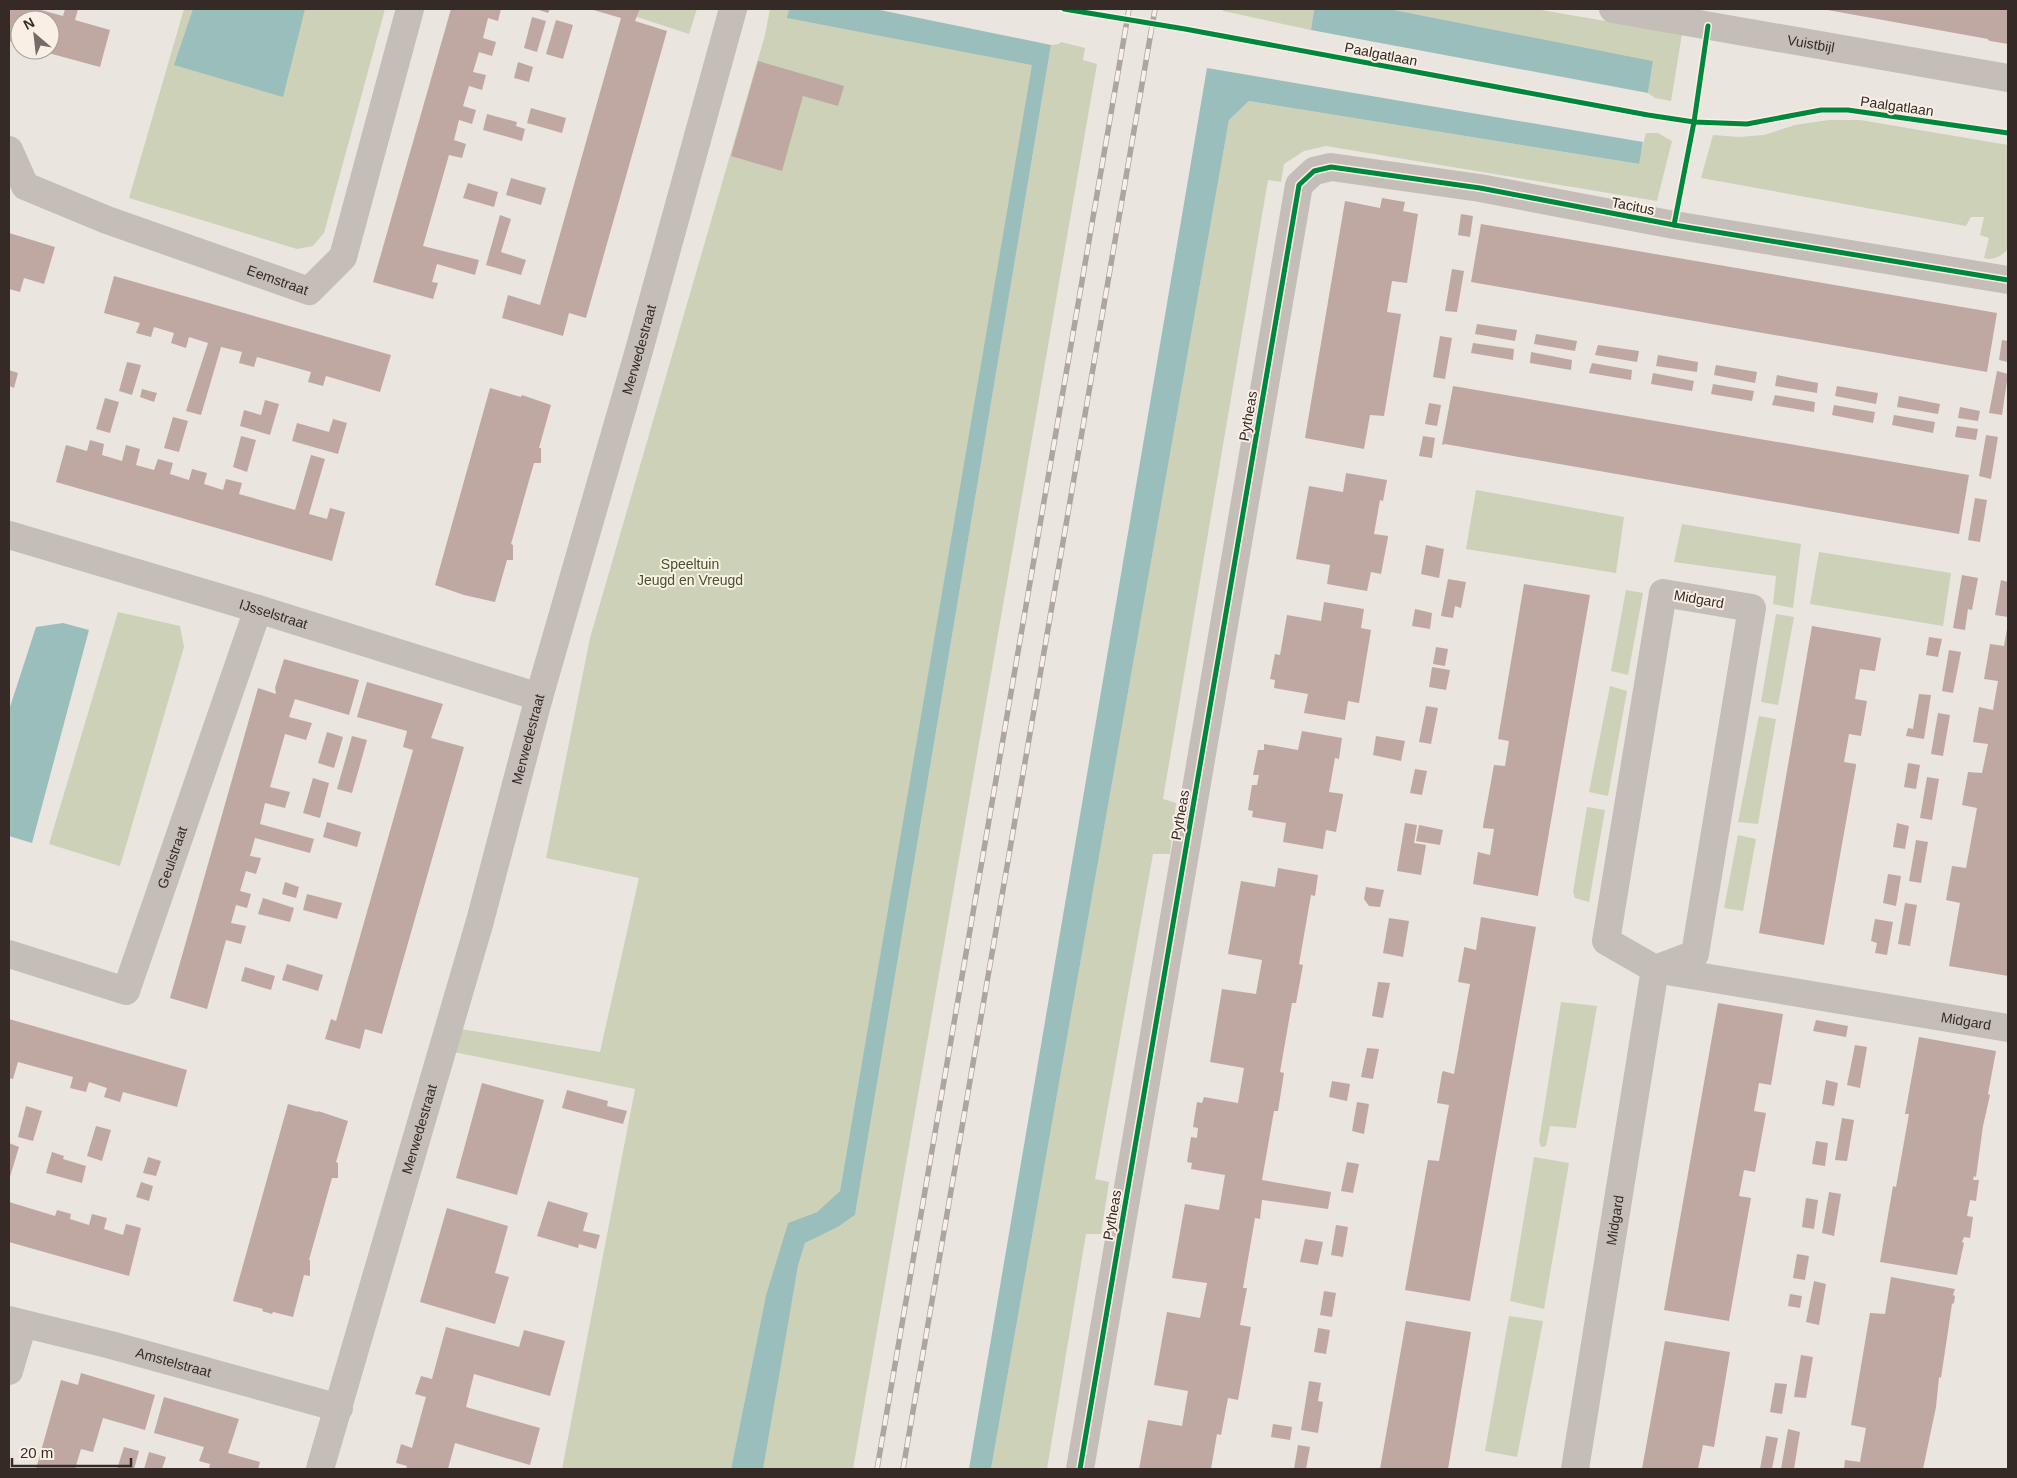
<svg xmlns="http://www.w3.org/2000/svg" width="2017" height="1478" font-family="Arial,sans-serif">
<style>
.green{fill:#cdd1b8}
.water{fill:#9abebc}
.building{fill:#bfa8a1}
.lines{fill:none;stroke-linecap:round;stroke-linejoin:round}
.minor{stroke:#c4bdb8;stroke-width:28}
.rail-casing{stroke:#aca6a2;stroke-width:5.5}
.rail{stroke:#f9efe5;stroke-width:4;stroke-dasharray:11;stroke-linecap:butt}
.cycleway-casing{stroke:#f9efe5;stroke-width:8}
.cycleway{stroke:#00873e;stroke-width:5}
.labels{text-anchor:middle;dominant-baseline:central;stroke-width:4;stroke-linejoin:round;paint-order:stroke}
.street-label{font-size:14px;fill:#352a26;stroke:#f9efe5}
.park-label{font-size:14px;fill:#46532a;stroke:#f9efe5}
</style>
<rect width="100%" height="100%" fill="#ebe5df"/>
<!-- green -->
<g class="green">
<polygon points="184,9 385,9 324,233 313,246 297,249 129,198"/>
<polygon points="640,9 697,9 689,34 637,17"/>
<polygon points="770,9 789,9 788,18 1033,64 840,1191 817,1212 788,1223 766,1295 731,1469 562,1469 635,1089 454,1052 461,1029 600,1052 639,878 546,858 590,638 765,35"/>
<polygon points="1223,9 1316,9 1314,10 1311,30 1223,11"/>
<polygon points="1389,9 1535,9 1682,34 1671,101 1655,98 1648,93 1653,61"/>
<polygon points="1061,42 1085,48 1083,60 1097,64 853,1469 761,1469 798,1266 805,1243 838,1227 855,1215 1051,45 1059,44"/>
<polygon points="1249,101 1638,164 1646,133 1658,133 1672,141 1657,201 1326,146 1304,151 1284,164 1281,182 1268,180 1163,799 1176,803 1170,854 1153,854 1095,1179 1109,1182 1101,1234 1086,1234 1047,1469 991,1469 1229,120"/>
<path d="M 1829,120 L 1860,120 L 2008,145 L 2008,249 C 2002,256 1993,261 1984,258 L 1989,238 L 1980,235 L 1984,217 L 1971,217 L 1966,226 L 1701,178 L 1713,135 L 1739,137 L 1764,135 L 1795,125 Z"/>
<polygon points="1476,490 1624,517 1616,573 1466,549"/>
<polygon points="1682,524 1801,544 1793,608 1773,604 1776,576 1674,562"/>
<polygon points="1819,552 1951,573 1943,626 1810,604"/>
<polygon points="1626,590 1643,593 1628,675 1611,671"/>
<polygon points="118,612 180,626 184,647 120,866 49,844"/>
<polygon points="1776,614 1794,617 1778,705 1761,702"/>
<polygon points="1610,686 1627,691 1608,796 1589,792"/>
<polygon points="1759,716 1776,719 1758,824 1738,822"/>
<polygon points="1587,807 1605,810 1589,902 1575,898 1573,892"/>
<polygon points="1738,835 1756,839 1743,911 1724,908"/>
<polygon points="1561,1002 1597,1006 1576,1128 1550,1126 1546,1146 1541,1147 1539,1141"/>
<polygon points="1534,1157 1569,1163 1544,1309 1510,1301"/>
<polygon points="1509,1316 1543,1321 1517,1457 1485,1451"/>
</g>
<!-- water -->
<g class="water">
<polygon points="193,9 305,9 283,97 174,65"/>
<polygon points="789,9 875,9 1051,45 855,1215 838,1227 805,1243 798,1266 763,1469 731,1469 766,1295 788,1223 817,1212 840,1191 1032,65 787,18"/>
<polygon points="1316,9 1389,9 1653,61 1648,93 1311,30 1314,10"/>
<polygon points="1207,68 1643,142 1639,164 1249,101 1229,120 991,1469 969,1469"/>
<polygon points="63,623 89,630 32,843 9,836 9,710 36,627"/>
</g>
<!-- building -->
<g class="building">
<polygon points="9,9 41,9 41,10 63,16 65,9 78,9 75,20 110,30 100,67 41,51 50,50 50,20 20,20 20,45 9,41"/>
<polygon points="451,9 501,9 498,21 488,18 483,38 496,42 492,56 479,52 473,72 486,75 482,90 469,86 463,106 476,110 472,124 459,120 454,140 466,144 462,158 449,155 423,246 479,260 475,275 437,264 432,282 438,283 433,299 373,282"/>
<polygon points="536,9 550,9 548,13"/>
<polygon points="590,9 640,9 635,21 667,31 586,318 569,313 563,336 502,318 508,295 540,305 621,18"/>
<polygon points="1822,9 2008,9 2008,44 1990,41 1988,40 1988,39"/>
<polygon points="532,17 546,21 537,52 524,48"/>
<polygon points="556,20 573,25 563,59 546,54"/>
<polygon points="758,61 844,86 838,106 803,96 782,171 731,156"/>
<polygon points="518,62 533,67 529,82 514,78"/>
<polygon points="531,108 566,118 562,133 527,123"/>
<polygon points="487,114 517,122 516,126 525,129 522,141 483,130"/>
<polygon points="511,178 546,188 541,205 506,195"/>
<polygon points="468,183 498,192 494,207 463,198"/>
<polygon points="1382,198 1405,202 1403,211 1418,214 1407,283 1392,281 1387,312 1401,314 1384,416 1370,415 1364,449 1305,438 1345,201 1380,208"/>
<polygon points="1461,214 1473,216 1470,237 1458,235"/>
<polygon points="500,215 511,219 501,252 526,260 521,275 486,265"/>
<polygon points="1481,224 1997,313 1987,372 1471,282"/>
<polygon points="9,233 55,247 44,284 24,278 20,292 9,289"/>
<polygon points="1452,269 1464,271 1457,312 1445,311"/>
<polygon points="114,276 391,355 380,392 326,376 323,386 308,382 311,372 257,357 254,367 239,363 242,352 221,347 201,415 186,411 208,343 189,337 186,348 171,343 174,333 154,327 151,337 136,333 140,323 104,313"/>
<polygon points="1477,324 1517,330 1515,341 1475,334"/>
<polygon points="1536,334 1577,341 1575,351 1534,344"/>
<polygon points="1440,336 1452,338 1445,379 1433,377"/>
<polygon points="2002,340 2008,341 2008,362 1999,360"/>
<polygon points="1473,343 1514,349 1513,360 1471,353"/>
<polygon points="1598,345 1639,351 1637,362 1595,355"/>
<polygon points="1531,352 1572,360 1571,370 1530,363"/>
<polygon points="1658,355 1698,362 1697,372 1656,366"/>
<polygon points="127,362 141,365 132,395 119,391"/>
<polygon points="1592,363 1632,370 1631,380 1589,373"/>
<polygon points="1716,365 1757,372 1755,383 1714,375"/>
<polygon points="9,370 18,373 14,388 9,386"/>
<polygon points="1997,371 2008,374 2002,415 1989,413"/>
<polygon points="1653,373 1694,381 1692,391 1651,384"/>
<polygon points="1777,375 1818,383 1817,393 1775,386"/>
<polygon points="1713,384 1754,391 1752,401 1711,394"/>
<polygon points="1453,386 1969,475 1959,534 1445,444 1442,445"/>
<polygon points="1837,386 1878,393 1876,404 1835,396"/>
<polygon points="490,388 521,397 522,395 551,405 539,448 541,448 541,463 534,463 511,544 513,545 513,560 507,560 495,602 464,595 435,585"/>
<polygon points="142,389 157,393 154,402 140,397"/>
<polygon points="1775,395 1815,402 1814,412 1772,405"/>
<polygon points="1899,396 1940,404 1938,414 1897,407"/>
<polygon points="105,398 119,402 110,433 96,429"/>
<polygon points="265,400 279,404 270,435 240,426 244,410 261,415"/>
<polygon points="1429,403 1441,405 1437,426 1425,424"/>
<polygon points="1834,405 1875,412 1873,423 1832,415"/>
<polygon points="1960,407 1980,411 1978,421 1958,418"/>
<polygon points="1894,415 1935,422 1933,433 1892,425"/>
<polygon points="173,417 188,421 179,452 164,448"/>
<polygon points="333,419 347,423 338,454 292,441 297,423 329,432"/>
<polygon points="1957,426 1978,429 1976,440 1955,437"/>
<polygon points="1986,435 1998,437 1991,479 1979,476"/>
<polygon points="241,436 256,440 247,472 233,467"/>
<polygon points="1423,436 1435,438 1432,458 1419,456"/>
<polygon points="90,440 104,444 102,455 122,461 126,445 140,449 136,465 154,470 158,459 173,463 170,474 189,480 192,469 207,473 204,484 223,490 226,479 242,483 239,494 295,510 311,455 325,459 309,514 327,519 330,508 345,512 332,561 56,482 66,445 87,451"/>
<polygon points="1346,473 1387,480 1383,501 1380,500 1374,534 1388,536 1388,537 1381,574 1371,572 1367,591 1327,584 1330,565 1296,559 1309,486 1343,492"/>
<polygon points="1975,498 1987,500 1980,542 1968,540"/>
<polygon points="1426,545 1444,549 1439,578 1421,574"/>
<polygon points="1962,575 1978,578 1972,610 1968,609 1965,630 1953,628"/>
<polygon points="1448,579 1466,582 1461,608 1455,606 1453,618 1441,616"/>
<polygon points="2001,580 2008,582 2008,617 1995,615"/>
<polygon points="1524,584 1590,595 1538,896 1473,884 1478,852 1490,855 1494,829 1483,828 1483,826 1494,765 1505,766 1509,741 1498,739"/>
<polygon points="1324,602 1364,609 1361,628 1371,630 1359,703 1348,701 1345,720 1304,713 1308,694 1274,688 1275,680 1270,679 1275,654 1280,655 1287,615 1321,621"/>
<polygon points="1415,609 1432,613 1430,629 1412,626"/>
<polygon points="1812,626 1881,638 1875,671 1860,669 1855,699 1867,701 1861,736 1849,734 1844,762 1856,764 1856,766 1824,945 1759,933"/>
<polygon points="2007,629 2008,629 2008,976 1949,966 1960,903 1946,900 1952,866 1966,868 1977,808 1962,805 1968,772 1982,773 1988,744 1973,742 1979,707 1993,710 1998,681 1984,679 1990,644 2004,646"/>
<polygon points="1929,637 1942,639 1938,657 1926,655"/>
<polygon points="1436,647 1448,649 1445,666 1433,664"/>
<polygon points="1949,650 1961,652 1953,693 1942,691"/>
<polygon points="284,659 359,680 349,715 295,699 289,717 312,723 306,740 285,734 270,787 290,792 285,808 265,803 260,824 314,839 310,853 255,838 250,856 261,858 256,874 246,871 240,891 251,894 247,908 236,905 231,923 246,926 241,944 226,940 207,1009 170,998 258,688 276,694 275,688"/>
<polygon points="1432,667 1450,670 1446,690 1429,687"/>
<polygon points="367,682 443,704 431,738 464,747 382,1034 365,1029 360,1049 325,1039 331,1019 336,1021 413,750 403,747 407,731 357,717"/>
<polygon points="1919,694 1931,695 1924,739 1906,736 1908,728 1913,729"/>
<polygon points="1426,706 1438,708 1431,744 1419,742"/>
<polygon points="1938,713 1950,715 1943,756 1931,754"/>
<polygon points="1302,731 1342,738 1339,759 1335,758 1329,792 1343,794 1343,795 1336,832 1326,830 1323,849 1283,842 1286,823 1252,817 1253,811 1248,810 1252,785 1257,785 1259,775 1253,775 1258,750 1264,750 1264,744 1298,750"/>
<polygon points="327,732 343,737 334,768 318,763"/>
<polygon points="352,736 367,740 352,793 337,789"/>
<polygon points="1376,736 1405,741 1401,761 1373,755"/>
<polygon points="1908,763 1920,765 1916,789 1904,787"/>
<polygon points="1415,769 1427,771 1422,795 1410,793"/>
<polygon points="1927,777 1939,779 1932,820 1920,818"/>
<polygon points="313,778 329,783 320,818 303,813"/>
<polygon points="327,822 361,832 357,847 323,837"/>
<polygon points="1405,823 1417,825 1414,843 1426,845 1421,875 1397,871"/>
<polygon points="1897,823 1909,826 1905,849 1893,847"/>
<polygon points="1419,825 1443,830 1440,845 1416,841"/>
<polygon points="1916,840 1928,842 1921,883 1909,881"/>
<polygon points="1278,868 1318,875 1315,896 1311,895 1299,964 1303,965 1296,1003 1292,1003 1280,1072 1284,1073 1278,1111 1274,1111 1262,1180 1331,1192 1328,1209 1262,1200 1260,1219 1255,1218 1243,1288 1247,1288 1240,1325 1251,1327 1238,1400 1228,1398 1221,1435 1217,1434 1211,1469 1139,1469 1148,1420 1182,1426 1188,1391 1154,1385 1167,1312 1200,1318 1207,1283 1172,1278 1185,1204 1219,1210 1225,1175 1191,1169 1192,1163 1187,1162 1191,1137 1197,1138 1198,1128 1193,1127 1197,1102 1202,1103 1204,1097 1238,1103 1241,1085 1244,1068 1210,1062 1222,989 1256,994 1262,960 1228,954 1241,881 1275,887"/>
<polygon points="1888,874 1901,876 1896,906 1883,903"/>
<polygon points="285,882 299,887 296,898 282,894"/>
<polygon points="1366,887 1384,890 1380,907 1369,906 1364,899"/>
<polygon points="307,894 342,903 337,919 303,910"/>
<polygon points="263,898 294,908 290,922 258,914"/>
<polygon points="1905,903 1917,905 1910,946 1898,944"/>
<polygon points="1481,917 1536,927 1470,1301 1405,1290 1428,1160 1439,1161 1449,1105 1437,1103 1442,1073 1443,1071 1454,1074 1459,1046 1470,984 1458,982 1464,949 1464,947 1476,950"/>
<polygon points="1389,918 1409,921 1403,957 1383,953"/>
<polygon points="1875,919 1893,922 1887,955 1875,953 1877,943 1871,941"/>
<polygon points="287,964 323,975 318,991 282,980"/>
<polygon points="245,967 275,976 271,990 241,981"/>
<polygon points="1378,982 1390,983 1383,1018 1372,1016"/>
<polygon points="1718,1003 1783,1014 1771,1085 1759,1083 1754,1111 1766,1113 1755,1172 1744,1170 1739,1196 1751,1198 1729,1321 1664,1310"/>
<polygon points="9,1019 187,1070 177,1107 123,1092 120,1102 104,1097 107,1088 89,1082 86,1092 70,1088 73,1077 18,1062 13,1079 9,1078"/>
<polygon points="1816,1020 1848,1026 1846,1037 1813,1031"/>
<polygon points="1919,1037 1996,1051 1988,1094 1990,1095 1983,1126 1976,1177 1974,1176 1973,1180 1979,1180 1976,1201 1970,1200 1967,1216 1973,1217 1970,1238 1964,1237 1962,1242 1964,1243 1957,1275 1880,1262 1893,1186 1896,1187 1909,1114 1905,1114"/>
<polygon points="1855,1045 1867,1047 1860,1088 1847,1085"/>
<polygon points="1367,1048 1379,1049 1373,1079 1361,1077"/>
<polygon points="1826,1080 1838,1083 1834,1106 1822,1104"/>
<polygon points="1332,1081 1350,1084 1347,1101 1329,1097"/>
<polygon points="482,1083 544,1100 517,1195 456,1178"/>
<polygon points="567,1090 608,1101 607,1106 627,1111 623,1124 562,1108"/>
<polygon points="1357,1102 1369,1104 1364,1134 1352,1131"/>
<polygon points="288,1104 318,1112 318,1111 348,1121 336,1162 338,1163 338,1178 332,1178 309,1260 310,1260 310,1276 304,1275 293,1317 273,1312 272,1314 262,1311 263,1309 233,1301"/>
<polygon points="26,1106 42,1111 33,1141 18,1137"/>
<polygon points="1842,1118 1854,1120 1847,1161 1835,1160"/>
<polygon points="96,1126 111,1130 102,1161 87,1156"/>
<polygon points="1816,1141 1828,1143 1825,1166 1812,1164"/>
<polygon points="9,1143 19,1147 9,1180"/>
<polygon points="52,1152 64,1156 63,1159 86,1166 82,1183 46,1173"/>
<polygon points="148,1157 161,1161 156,1176 143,1173"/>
<polygon points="1347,1162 1359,1164 1353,1193 1341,1191"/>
<polygon points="141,1182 153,1186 149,1201 136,1197"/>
<polygon points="1829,1192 1841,1194 1834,1236 1822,1233"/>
<polygon points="1806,1198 1818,1200 1814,1229 1802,1227"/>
<polygon points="548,1201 588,1213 583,1231 600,1235 596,1249 579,1244 578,1248 537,1236"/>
<polygon points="9,1202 55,1216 57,1210 71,1214 70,1219 89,1225 92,1214 107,1218 104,1229 123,1235 126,1224 141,1228 129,1276 9,1242"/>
<polygon points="447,1208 508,1226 495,1273 509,1277 495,1324 420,1302"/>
<polygon points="1336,1225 1348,1227 1343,1257 1331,1255"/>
<polygon points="1305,1239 1323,1242 1318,1265 1300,1262"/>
<polygon points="1797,1254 1809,1256 1805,1280 1793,1278"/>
<polygon points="1891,1277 1955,1289 1953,1295 1955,1296 1954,1303 1952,1304 1941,1378 1939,1377 1936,1407 1923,1469 1844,1469 1845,1460 1860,1462 1866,1428 1851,1425 1870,1313 1885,1314"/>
<polygon points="1814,1281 1826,1284 1819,1325 1806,1322"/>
<polygon points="1324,1291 1336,1293 1332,1317 1320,1315"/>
<polygon points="1790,1294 1802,1296 1800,1308 1788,1306"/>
<polygon points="1406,1321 1471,1332 1448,1469 1380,1469"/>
<polygon points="446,1327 519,1347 524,1330 565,1341 550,1396 474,1374 466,1407 540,1428 530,1465 455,1443 448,1469 406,1469 407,1466 396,1463 401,1444 412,1448 426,1397 415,1394 421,1376 432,1379"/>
<polygon points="1318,1328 1330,1330 1326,1354 1314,1352"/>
<polygon points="1665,1341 1730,1352 1714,1447 1703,1445 1698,1469 1642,1469"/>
<polygon points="1801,1355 1813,1357 1806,1398 1794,1397"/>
<polygon points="81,1373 155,1395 145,1430 103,1418 93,1452 81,1449 75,1469 36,1469 61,1380 78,1385"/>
<polygon points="1309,1381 1321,1383 1318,1401 1323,1402 1318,1433 1301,1430"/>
<polygon points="1775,1383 1787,1384 1782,1414 1770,1412"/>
<polygon points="164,1397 239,1419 228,1453 260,1462 258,1469 209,1469 210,1464 199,1461 204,1447 154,1433"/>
<polygon points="1273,1424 1292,1427 1290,1440 1271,1437"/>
<polygon points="1788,1429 1800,1432 1794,1469 1781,1469"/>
<polygon points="1766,1436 1778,1438 1772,1469 1760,1469"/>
<polygon points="1298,1445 1310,1447 1306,1469 1294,1469"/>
<polygon points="124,1447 139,1451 134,1469 117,1469"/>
<polygon points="149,1452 166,1457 162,1469 144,1469"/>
</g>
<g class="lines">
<!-- minor -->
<g class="minor">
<path id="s1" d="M 1613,9 L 2008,78"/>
<path id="s2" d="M 9,150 L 25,186 L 107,220 L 309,291 L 343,257 L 410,9"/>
<path id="s3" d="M 9,535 L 258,609 L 539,697"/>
<path id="s4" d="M 9,954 L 126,991 L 258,609"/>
<path id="s5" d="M 1655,969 L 1695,954 L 1752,608 L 1663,593 L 1606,941 L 1655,969 L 2008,1028"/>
<path id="s6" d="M 9,1320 L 111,1345 L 339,1408"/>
<polyline points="9,1371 23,1324"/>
<path id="s7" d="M 320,1469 L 480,921 L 539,697 L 638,354 L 733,9"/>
<polyline points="1080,1469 1299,185 1314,171 1331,167 1480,188 1674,225 2008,280"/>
<path id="s8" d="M 1575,1469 L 1655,969"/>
</g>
<!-- rail casing -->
<g class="rail-casing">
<g id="rail">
<polyline points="877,1469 1129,9"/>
<polyline points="903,1469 1155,9"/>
</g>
</g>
<!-- rail -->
<use href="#rail" class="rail"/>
<!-- cycleway casing -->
<g class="cycleway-casing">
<g id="cycleway">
<polyline points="1064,9 1185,29 1648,115 1694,122 1747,124 1821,110 1848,110 2008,133"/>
<polyline points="1674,225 1694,122 1708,26"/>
<polyline points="1080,1469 1299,185 1314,171 1331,167 1480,188 1674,225 2008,280"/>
</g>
</g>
<!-- cycleway -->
<use href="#cycleway" class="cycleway"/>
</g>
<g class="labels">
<!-- street labels -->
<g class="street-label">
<text stroke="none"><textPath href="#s1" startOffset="201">Vuistbijl</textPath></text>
<text transform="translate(1381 54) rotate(11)">Paalgatlaan</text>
<text transform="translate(1897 106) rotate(8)">Paalgatlaan</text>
<text transform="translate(1633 206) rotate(11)">Tacitus</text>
<text stroke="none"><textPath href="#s2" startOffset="309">Eemstraat</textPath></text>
<text stroke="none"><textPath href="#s7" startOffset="1164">Merwedestraat</textPath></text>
<text transform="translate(1248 416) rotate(-80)">Pytheas</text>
<text transform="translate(1699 599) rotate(10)">Midgard</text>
<text stroke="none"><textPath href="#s3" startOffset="276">IJsselstraat</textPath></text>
<text stroke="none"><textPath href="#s7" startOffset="759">Merwedestraat</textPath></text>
<text transform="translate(1180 815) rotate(-80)">Pytheas</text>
<text stroke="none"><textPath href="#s4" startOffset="264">Geulstraat</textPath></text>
<text stroke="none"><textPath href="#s5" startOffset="1208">Midgard</textPath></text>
<text stroke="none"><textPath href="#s7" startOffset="354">Merwedestraat</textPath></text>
<text transform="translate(1112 1215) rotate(-80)">Pytheas</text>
<text stroke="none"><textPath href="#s8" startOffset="252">Midgard</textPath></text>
<text stroke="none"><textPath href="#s6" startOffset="170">Amstelstraat</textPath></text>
</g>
<!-- park labels -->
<g class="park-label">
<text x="690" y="564">Speeltuin<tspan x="690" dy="16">Jeugd en Vreugd</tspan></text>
</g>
</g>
<!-- border -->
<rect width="2017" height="1478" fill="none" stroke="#352a26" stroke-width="20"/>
<!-- north arrow -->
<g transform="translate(35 35) rotate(332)"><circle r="24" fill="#f9efe5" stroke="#aba099"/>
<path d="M0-4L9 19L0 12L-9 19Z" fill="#756b67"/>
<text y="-8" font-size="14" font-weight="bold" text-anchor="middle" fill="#352a26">N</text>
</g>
<!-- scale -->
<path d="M12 1458v8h119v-8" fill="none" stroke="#352a26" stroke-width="2.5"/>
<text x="20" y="1458" font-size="15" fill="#352a26" stroke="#f9efe5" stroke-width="4" paint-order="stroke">20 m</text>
</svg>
